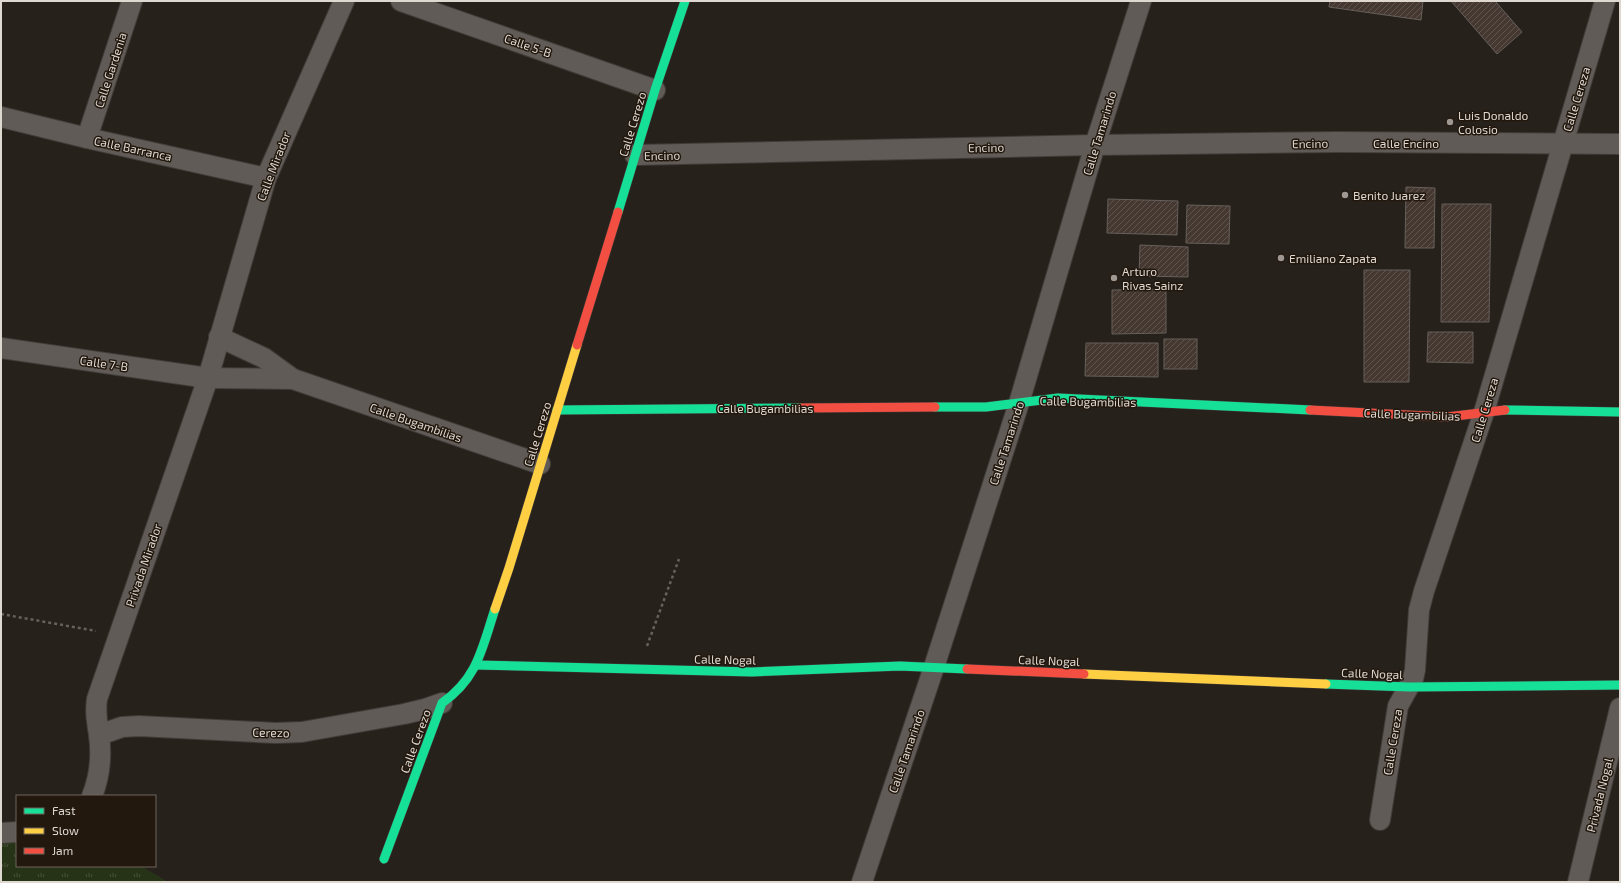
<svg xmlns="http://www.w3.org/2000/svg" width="1621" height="883" font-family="'Exo 2',sans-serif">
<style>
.park{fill:url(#park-tufts)}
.building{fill:url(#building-hatch);stroke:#665f5b}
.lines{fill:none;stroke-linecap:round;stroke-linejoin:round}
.street-casing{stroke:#413c38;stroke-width:22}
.fast-casing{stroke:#413c38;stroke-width:10}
.slow-casing{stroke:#413c38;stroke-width:10}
.jam-casing{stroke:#413c38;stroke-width:10}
.path{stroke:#66615d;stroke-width:2.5;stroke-dasharray:3 3;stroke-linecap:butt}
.street{stroke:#605b56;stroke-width:20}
.fast{stroke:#16e098;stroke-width:9}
.slow{stroke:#ffcf43;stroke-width:9}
.jam{stroke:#f24e42;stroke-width:9}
.poi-dot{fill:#9f9892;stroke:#22180e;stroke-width:1.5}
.labels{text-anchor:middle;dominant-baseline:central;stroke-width:3;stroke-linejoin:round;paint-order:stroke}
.street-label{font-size:12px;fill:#dfd8d1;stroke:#22180e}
.poi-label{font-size:12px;fill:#dfd8d1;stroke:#22180e;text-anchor:start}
</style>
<defs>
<pattern id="park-tufts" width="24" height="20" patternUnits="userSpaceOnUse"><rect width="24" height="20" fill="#273317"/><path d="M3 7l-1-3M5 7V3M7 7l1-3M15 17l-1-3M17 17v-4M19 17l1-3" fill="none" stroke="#465038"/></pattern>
<pattern id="building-hatch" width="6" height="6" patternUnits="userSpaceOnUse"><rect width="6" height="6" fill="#443831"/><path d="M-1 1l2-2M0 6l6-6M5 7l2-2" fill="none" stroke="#5f544e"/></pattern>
</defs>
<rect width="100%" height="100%" fill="#27211c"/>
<!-- park -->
<polygon class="park" points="1,832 17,835 17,866 141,866 168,882 1,882"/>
<!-- building -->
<g class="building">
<polygon points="1330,1 1423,1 1421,20 1329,7"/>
<polygon points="1451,1 1495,1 1522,32 1497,54"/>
<polygon points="1406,187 1435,188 1434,248 1405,248"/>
<polygon points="1108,199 1178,201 1177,235 1107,233"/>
<polygon points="1442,204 1491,204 1489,322 1441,322"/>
<polygon points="1187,205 1230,206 1229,244 1186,243"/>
<polygon points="1140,245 1188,247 1188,277 1139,276"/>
<polygon points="1364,270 1410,270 1409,382 1364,382"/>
<polygon points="1166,289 1166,333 1112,334 1112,290"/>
<polygon points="1428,332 1473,332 1473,363 1427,362"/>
<rect x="1164" y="339" width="33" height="30"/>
<polygon points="1086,343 1158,343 1158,377 1085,376"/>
</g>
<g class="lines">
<!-- street casing -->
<g class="street-casing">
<g id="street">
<polyline points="401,1 655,90"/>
<polyline points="1,117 87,138 266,178"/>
<polyline points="87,138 132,1"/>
<polyline points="635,155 1095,145 1337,142 1620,144"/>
<polyline points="219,337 264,358 293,379 540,464"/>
<polyline points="1,348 208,378 293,379"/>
<polyline points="99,735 122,727 139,726 276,733 302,732 404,714 425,709 442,703"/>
<path d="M 92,796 C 100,776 102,757 99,735 C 97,722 95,712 97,699 L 208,378 L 266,178 L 344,1"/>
<polyline points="1380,820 1398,706 1413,679 1415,670 1419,610 1424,591 1484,412 1605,1"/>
<polyline points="1,833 17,832"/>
<polyline points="862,882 934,667 1019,403 1095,145 1141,1"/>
<polyline points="1578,882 1620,708"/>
</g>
</g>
<!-- fast casing -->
<g class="fast-casing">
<g id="fast">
<polyline points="618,212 655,90 685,1"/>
<polyline points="935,407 986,407 1058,398 1310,410"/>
<polyline points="557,410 800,408"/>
<polyline points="1505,410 1620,412"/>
<polyline points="476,665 752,672 900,666 967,669"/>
<polyline points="1326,684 1409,687 1620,685"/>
<path d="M 384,859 L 442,703 C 478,678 482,648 495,609"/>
</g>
</g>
<!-- slow casing -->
<g class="slow-casing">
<g id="slow">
<polyline points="495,609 509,568 577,345"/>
<polyline points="1084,674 1326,684"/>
</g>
</g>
<!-- jam casing -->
<g class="jam-casing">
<g id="jam">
<polyline points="577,345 618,212"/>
<polyline points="800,408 935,407"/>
<polyline points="1310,410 1447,417 1505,410"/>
<polyline points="967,669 1084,674"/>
</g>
</g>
<!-- path -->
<g class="path">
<polyline points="1,614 96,631"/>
<polyline points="647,646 679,559"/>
</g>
<!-- street -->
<use href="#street" class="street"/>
<!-- fast -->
<use href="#fast" class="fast"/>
<!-- slow -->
<use href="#slow" class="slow"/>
<!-- jam -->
<use href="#jam" class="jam"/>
</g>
<!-- markers -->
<g class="poi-dot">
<circle cx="1450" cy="122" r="4"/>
<circle cx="1345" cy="195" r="4"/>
<circle cx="1281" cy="258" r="4"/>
<circle cx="1114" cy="278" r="4"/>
</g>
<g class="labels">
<!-- street labels -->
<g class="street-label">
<text transform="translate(528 45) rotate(19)">Calle 5-B</text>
<text transform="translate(110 70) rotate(-72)">Calle Gardenia</text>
<text transform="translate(1576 99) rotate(-73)">Calle Cereza</text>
<text transform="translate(632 124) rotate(-73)">Calle Cerezo</text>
<text transform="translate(1099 133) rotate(-73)">Calle Tamarindo</text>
<text transform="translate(1310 143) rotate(-1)">Encino</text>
<text x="1406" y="143">Calle Encino</text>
<text transform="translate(986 147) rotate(-1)">Encino</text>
<text transform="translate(133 148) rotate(12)">Calle Barranca</text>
<text transform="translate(662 155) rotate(-1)">Encino</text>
<text transform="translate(273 166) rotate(-69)">Calle Mirador</text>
<text transform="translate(104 363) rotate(8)">Calle 7-B</text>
<text transform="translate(1088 401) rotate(1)">Calle Bugambilias</text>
<text x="765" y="408">Calle Bugambilias</text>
<text transform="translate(1484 410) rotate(-73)">Calle Cereza</text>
<text transform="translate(1412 414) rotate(2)">Calle Bugambilias</text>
<text transform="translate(416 422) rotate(19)">Calle Bugambilias</text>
<text transform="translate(537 434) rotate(-73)">Calle Cerezo</text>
<text transform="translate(1006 443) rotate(-72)">Calle Tamarindo</text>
<text transform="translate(143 565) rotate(-71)">Privada Mirador</text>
<text transform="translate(725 659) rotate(1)">Calle Nogal</text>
<text transform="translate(1049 660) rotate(2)">Calle Nogal</text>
<text transform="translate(1372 673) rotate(2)">Calle Nogal</text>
<text transform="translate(271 732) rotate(1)">Cerezo</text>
<text transform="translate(415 741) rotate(-70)">Calle Cerezo</text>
<text transform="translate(1392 742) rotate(-81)">Calle Cereza</text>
<text transform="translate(906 751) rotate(-71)">Calle Tamarindo</text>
<text transform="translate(1599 795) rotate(-76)">Privada Nogal</text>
</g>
<!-- poi labels -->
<g class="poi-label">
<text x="1458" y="115">Luis Donaldo<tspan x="1458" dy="14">Colosio</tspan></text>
<text x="1353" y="195">Benito Juarez</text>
<text x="1289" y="258">Emiliano Zapata</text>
<text x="1122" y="271">Arturo<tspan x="1122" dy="14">Rivas Sainz</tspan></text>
</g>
</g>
<!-- border -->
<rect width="1621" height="883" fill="none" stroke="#dfd8d1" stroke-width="4"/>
<!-- legend -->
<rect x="16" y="795" width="140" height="72" fill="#22180e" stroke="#6e655c"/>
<rect x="24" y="808" width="20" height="6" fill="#16e098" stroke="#6e655c"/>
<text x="52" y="815" font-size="12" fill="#dfd8d1">Fast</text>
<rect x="24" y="828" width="20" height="6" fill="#ffcf43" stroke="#6e655c"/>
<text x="52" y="835" font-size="12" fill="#dfd8d1">Slow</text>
<rect x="24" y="848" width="20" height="6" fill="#f24e42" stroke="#6e655c"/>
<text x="52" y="855" font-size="12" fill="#dfd8d1">Jam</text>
</svg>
